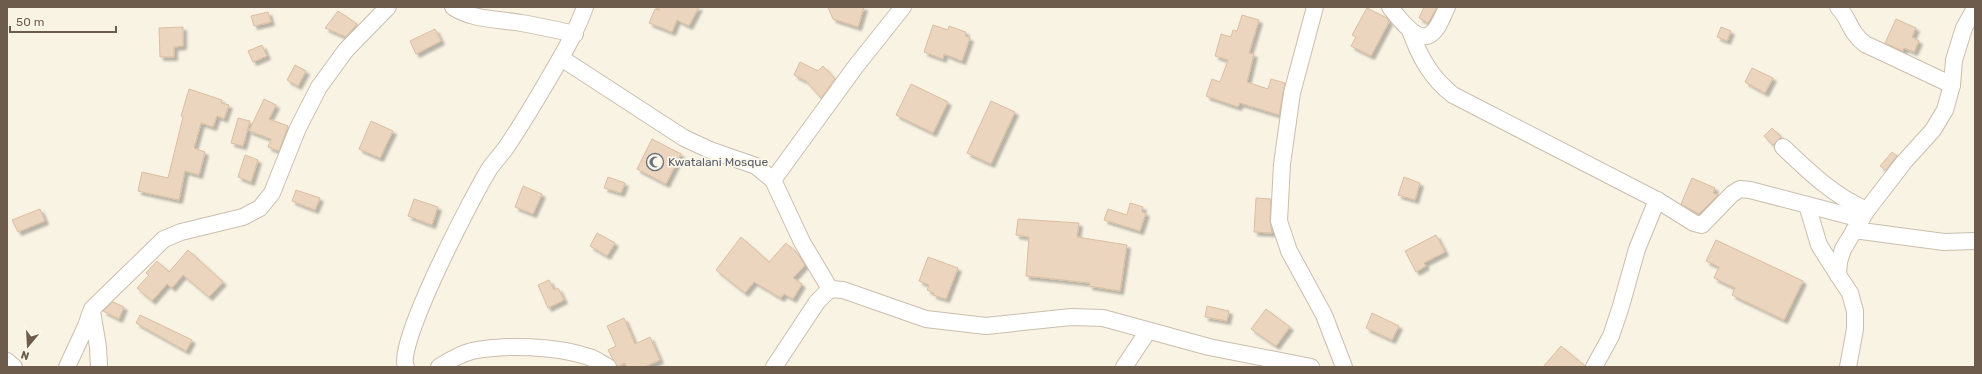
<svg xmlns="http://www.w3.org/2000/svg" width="1982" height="374" font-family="Rubik,sans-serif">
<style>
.building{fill:#ebd5be;stroke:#dbbea0;filter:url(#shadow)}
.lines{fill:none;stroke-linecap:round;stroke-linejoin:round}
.street-casing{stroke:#cabeae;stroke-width:18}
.street{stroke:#fff;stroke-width:16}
.labels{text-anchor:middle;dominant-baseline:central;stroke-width:3.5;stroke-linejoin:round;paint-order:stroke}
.worship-label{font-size:12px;fill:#5b616d;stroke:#fcf7e8;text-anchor:start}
</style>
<defs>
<filter id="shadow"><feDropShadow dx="3.5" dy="3.5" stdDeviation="1" flood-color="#0004"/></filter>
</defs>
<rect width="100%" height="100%" fill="#f9f3e3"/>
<!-- building -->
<g class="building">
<polygon points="654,7 699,7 689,26 677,20 672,32 649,23 655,9 660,10"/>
<polygon points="828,7 864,7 858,27 833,19"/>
<polygon points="1424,7 1437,7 1428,23 1419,18"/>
<polygon points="1367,8 1387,18 1389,22 1371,56 1351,46 1356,37 1352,35"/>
<polygon points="338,11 357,24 346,37 325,28"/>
<polygon points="268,12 271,22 254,26 251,16"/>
<polygon points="1242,15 1259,20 1249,53 1254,54 1247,82 1268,89 1271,79 1285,83 1279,115 1240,103 1238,107 1206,96 1212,79 1220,82 1228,60 1215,56 1221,34 1231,37 1233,30 1237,31"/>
<polygon points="1896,19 1916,28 1912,37 1919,41 1914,52 1904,48 1903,51 1885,43"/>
<polygon points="933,25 948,30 949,26 966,32 965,36 970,38 962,61 944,54 943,59 924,52"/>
<polygon points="183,27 183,46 174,47 174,57 160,57 159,28"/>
<polygon points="1721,27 1731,31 1727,41 1717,37"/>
<polygon points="435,29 441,41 416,54 410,41"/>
<polygon points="262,45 267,56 253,62 248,51"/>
<polygon points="800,62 818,71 823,66 835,79 821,98 806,81 794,75"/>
<polygon points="295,65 306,71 298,86 287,80"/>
<polygon points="1752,68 1773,78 1765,93 1745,82"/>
<polygon points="911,84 948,102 933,133 896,115"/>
<polygon points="189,89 222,100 221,103 229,105 224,119 217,116 213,127 201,123 194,148 205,152 199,175 185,171 179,200 138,191 142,172 168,178 183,117 181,116"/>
<polygon points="264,99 276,105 269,119 288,126 279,151 268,147 271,139 249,131"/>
<polygon points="991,101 1015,112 991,164 967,153"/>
<polygon points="238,118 250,121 243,146 231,143"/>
<polygon points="371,121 393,131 380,158 359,149"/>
<polygon points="1772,128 1781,137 1773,145 1764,136"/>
<polygon points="652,139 681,154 666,184 637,169"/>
<polygon points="1892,152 1897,156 1886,170 1880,166"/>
<polygon points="245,155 258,160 251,182 238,177"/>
<polygon points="608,177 625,183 621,193 604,188"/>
<polygon points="1404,177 1420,183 1415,200 1398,195"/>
<polygon points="1692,178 1715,188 1713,193 1718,195 1699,214 1681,204"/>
<polygon points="523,186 542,194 533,214 515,207"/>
<polygon points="296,190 320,198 315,210 292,201"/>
<polygon points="1256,198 1271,199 1270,221 1272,233 1254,232"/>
<polygon points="414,199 438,207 432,225 408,216"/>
<polygon points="1130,203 1143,207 1142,212 1146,213 1140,231 1104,220 1108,209 1127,215"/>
<polygon points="40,209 45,221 18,232 12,220"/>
<polygon points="1018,219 1079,223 1077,237 1127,245 1120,291 1089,286 1090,283 1026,276 1029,237 1016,235"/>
<polygon points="597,233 615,243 607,256 590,246"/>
<polygon points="1436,235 1445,252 1424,263 1426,266 1416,272 1405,251"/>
<polygon points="741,237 769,262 786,243 798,254 805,265 793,278 802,284 793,299 784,294 781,298 754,282 745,293 716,270"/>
<polygon points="1716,240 1803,281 1784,320 1732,295 1735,288 1714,278 1719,267 1706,261"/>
<polygon points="188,250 223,282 209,297 183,275 172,288 167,284 152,301 137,288 149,275 146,273 157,261 169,272"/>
<polygon points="928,257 958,268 946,299 933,295 934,293 927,290 929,285 919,281"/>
<polygon points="549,280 554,290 558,288 564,300 548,308 538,285"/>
<polygon points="113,302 124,307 119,319 103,311"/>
<polygon points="1207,306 1229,311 1227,321 1205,317"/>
<polygon points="1266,309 1290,327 1276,346 1251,329"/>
<polygon points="1372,313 1399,326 1392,340 1366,328"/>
<polygon points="140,315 192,340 186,351 136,323"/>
<polygon points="624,318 635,344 650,337 660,360 645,367 626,367 625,363 617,367 608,350 616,346 607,326"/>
<polygon points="1561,346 1585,366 1585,367 1543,367"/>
</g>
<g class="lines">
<!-- street casing -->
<g class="street-casing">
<g id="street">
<path d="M 453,7 C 472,20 498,19 521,23 C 539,26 557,30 575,34"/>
<polyline points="1315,7 1292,93 1282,164 1279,221 1289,251 1324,315 1344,367"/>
<path d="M 1390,7 C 1397,16 1417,44 1431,34 C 1439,28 1443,15 1447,7"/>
<path d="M 1838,7 C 1850,19 1849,32 1865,44 L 1952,85"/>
<path d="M 1410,30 C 1419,56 1431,78 1453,95 L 1657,200 L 1694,223 L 1702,225 L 1732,194 L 1740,189 L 1750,190 L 1861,219"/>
<polyline points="561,58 684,138 710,150 756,166 773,180 802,242 830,289"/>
<path d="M 1783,147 C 1808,171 1835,197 1867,210"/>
<polyline points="773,180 856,66 903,7"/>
<polyline points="1807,205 1819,245 1838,275"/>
<polyline points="1854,230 1944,242 1975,241"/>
<polyline points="92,311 98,347 99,367"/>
<polyline points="7,361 14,367"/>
<polyline points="67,367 86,326 92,309 164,239 181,232 243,217 260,208 272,193 298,128 319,87 346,50 388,7"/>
<path d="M 406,367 C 394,347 474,193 490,168 C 494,162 500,156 505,149 C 519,129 532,107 545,85 C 560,59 575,35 585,7"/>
<path d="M 439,367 C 450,360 460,354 472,351 C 506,344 556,346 589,357 C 596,359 602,364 608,367"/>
<polyline points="774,367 817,302 830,289 843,290 926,319 986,326 1071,317 1103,318 1209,347 1311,367"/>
<polyline points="1124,367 1148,331"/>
<polyline points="1594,367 1611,336 1621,306 1637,249 1657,200"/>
<polyline points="1848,367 1855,329 1855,311 1850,293 1838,275 1839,262 1843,249 1867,210 1904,162 1933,130 1945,110 1952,85 1954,60 1964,28 1975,8"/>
</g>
</g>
<!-- street -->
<use href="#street" class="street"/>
</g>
<!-- icons -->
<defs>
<g id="mosque-ring" transform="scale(0.9)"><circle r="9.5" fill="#fcf7e8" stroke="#6b7280" stroke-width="1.5"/><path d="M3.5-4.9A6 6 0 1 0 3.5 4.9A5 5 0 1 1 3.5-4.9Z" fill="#6b7280"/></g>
</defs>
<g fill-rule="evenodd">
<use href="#mosque-ring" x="655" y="162"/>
</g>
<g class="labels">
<!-- worship labels -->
<g class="worship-label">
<text x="668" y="162">Kwatalani Mosque</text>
</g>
</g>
<!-- border -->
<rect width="1982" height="374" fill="none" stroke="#6d5c4c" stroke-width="16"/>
<!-- north arrow -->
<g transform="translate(28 346) rotate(198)" stroke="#fcf7e8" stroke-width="3" paint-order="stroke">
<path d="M0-3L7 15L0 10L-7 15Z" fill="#6d5c4c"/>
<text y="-6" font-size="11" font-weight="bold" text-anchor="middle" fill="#6d5c4c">N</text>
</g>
<!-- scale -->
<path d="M10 26v6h106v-6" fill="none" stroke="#6d5c4c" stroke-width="2"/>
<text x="16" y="26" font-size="12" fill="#6d5c4c" stroke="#fcf7e8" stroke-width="3" paint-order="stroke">50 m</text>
</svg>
